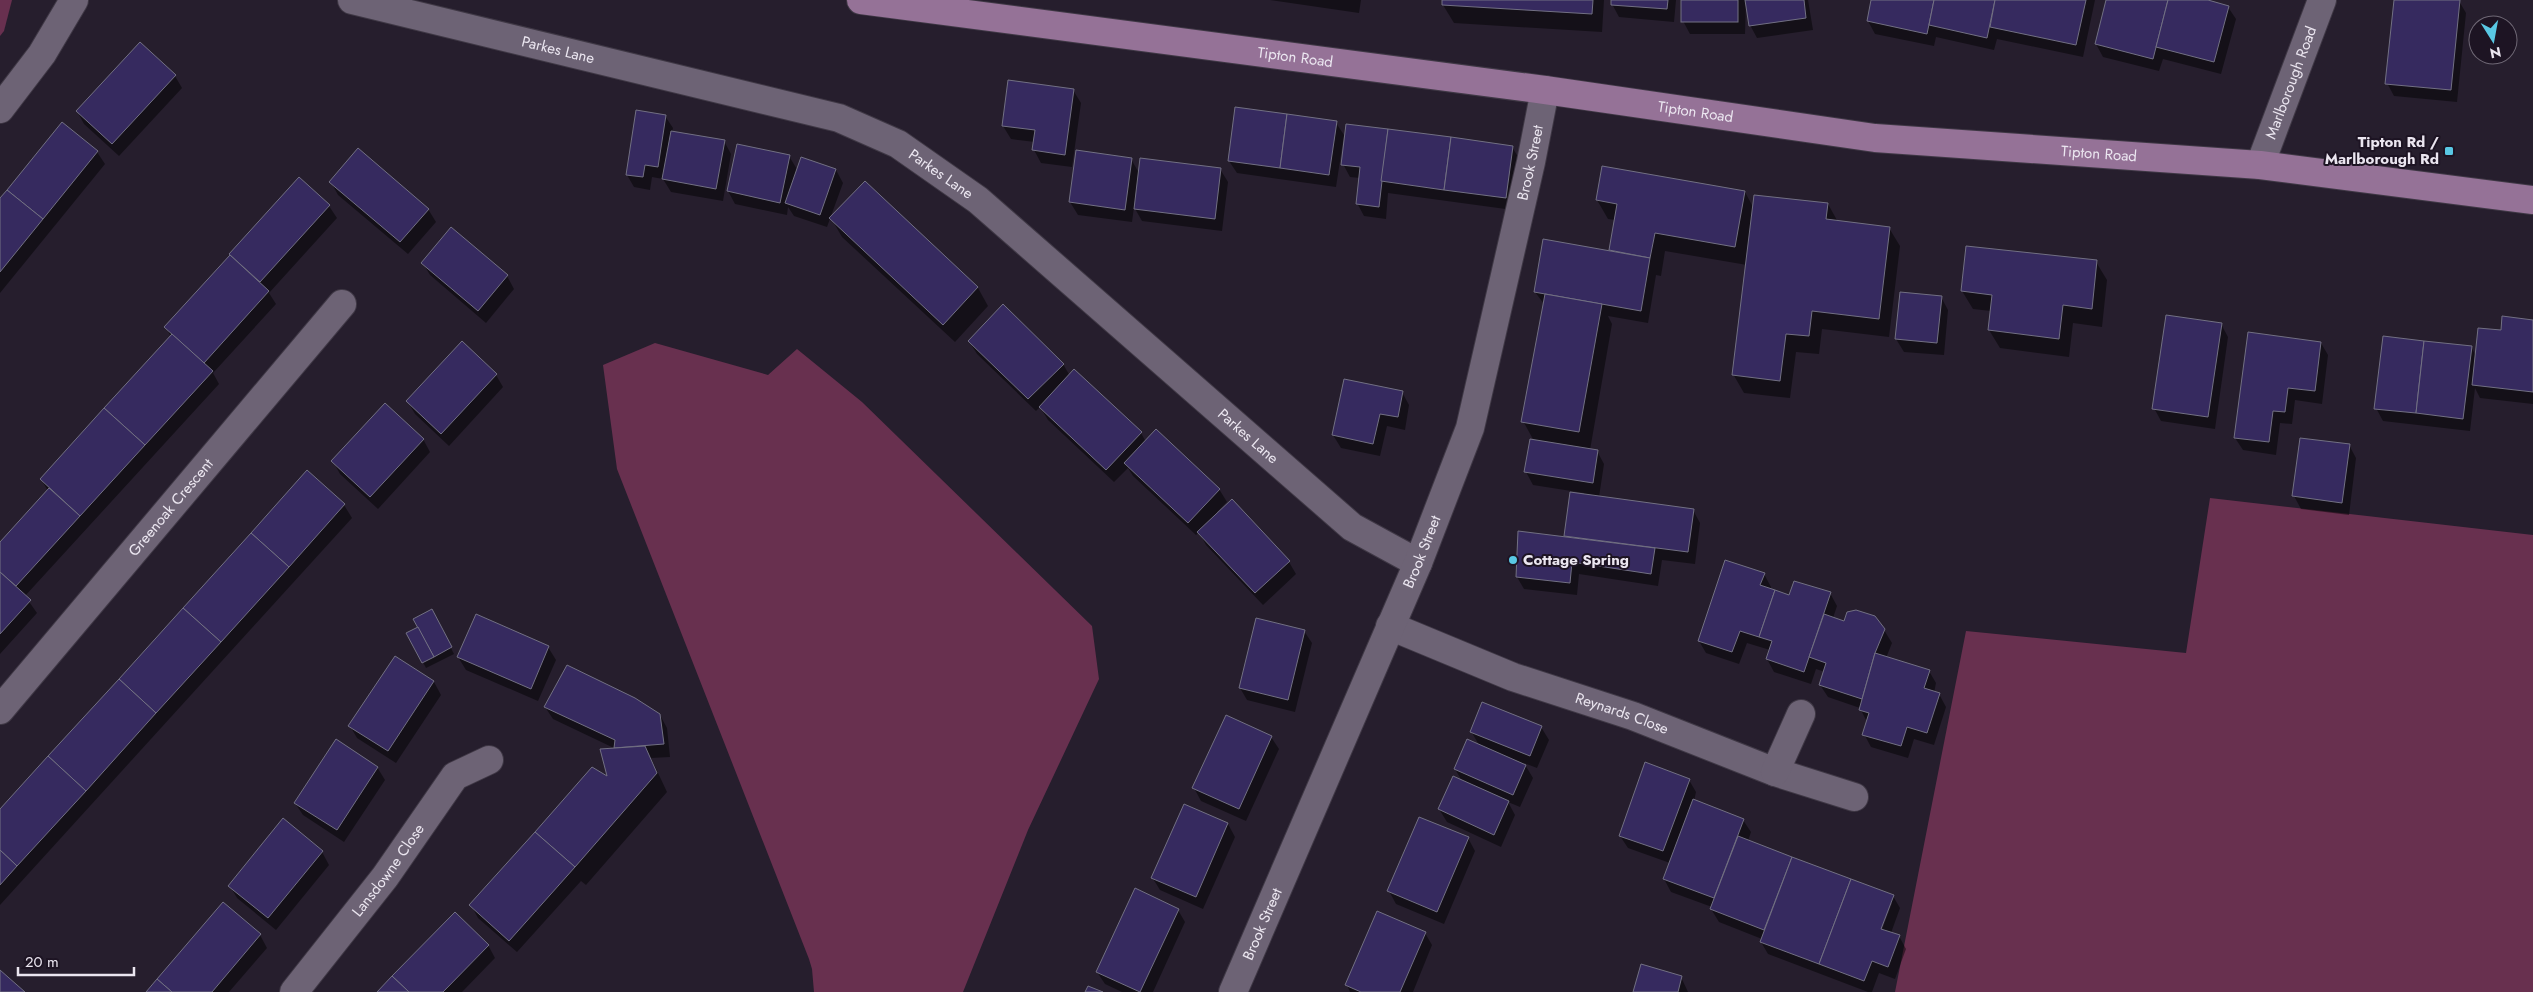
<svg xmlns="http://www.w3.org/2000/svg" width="2533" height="992" font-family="Jost,sans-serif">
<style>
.green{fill:#68304f}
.shadow{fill:#0007;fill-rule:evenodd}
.building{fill:#362a5f;stroke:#727083}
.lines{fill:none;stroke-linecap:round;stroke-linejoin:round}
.minor-casing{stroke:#3f3845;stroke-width:30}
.major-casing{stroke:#3f3845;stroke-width:30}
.minor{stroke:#6d6375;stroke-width:28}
.major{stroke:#957297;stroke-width:28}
.poi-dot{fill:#59c8e4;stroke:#1d1423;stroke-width:2}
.labels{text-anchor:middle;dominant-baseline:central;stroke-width:4;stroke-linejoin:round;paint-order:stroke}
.street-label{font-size:15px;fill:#ebe6f0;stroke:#1d1423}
.poi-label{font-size:15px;font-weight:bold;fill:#ebe6f0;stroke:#1d1423;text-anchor:end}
</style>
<rect width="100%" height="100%" fill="#261e2d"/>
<!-- green -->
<g class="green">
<polygon points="0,0 12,0 4,31 0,36"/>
<polygon points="655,343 768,375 797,349 862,402 1092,626 1099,679 1028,830 963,992 814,992 812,969 809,959 617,469 603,365"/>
<polygon points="2210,498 2533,535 2533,992 1895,992 1966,631 2186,653"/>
</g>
<!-- shadow -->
<g class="shadow">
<polygon points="1270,0 1361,0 1359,13"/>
<polygon points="1444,0 1604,0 1602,32 1454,23 1443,5"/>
<polygon points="1612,0 1676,0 1674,22 1619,17 1612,4"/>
<polygon points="1683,0 1808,0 1813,30 1757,38 1750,25 1746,1 1745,34 1690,34 1683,21"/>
<polygon points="1872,0 2095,0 2083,57 1997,39 1994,50 1936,37 1934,46 1875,34 1868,21"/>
<polygon points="2107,0 2203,0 2228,7 2236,19 2221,74 2163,59 2159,71 2103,57 2096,44"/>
<polygon points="2395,0 2459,1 2466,13 2457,102 2394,96 2387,83"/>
<polygon points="175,76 182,88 119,156 84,124 77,111"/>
<polygon points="1073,90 1081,103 1072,167 1041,163 1034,150 1035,142 1011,139 1003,126"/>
<polygon points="665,116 673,128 672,132 724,141 731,154 723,201 671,192 663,179 652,177 650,190 634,187 627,175"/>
<polygon points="1336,123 1344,135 1336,187 1237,173 1229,161"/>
<polygon points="738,145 789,156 798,171 802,159 836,170 843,183 827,227 794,216 788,207 787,215 735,204 728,191"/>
<polygon points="1512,147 1520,160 1513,210 1388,193 1386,219 1364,216 1357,203 1360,178 1350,177 1343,164"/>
<polygon points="97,152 105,164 0,293 0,200"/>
<polygon points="1131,159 1139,173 1220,169 1228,182 1222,231 1142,221 1134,207 1132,222 1078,215 1070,202"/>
<polygon points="1603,167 1745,192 1753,207 1828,204 1838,222 1889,228 1900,246 1889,337 1822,329 1819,354 1796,352 1790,398 1744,393 1733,374 1747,265 1665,251 1661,276 1656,275 1648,323 1608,316 1612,324 1590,450 1597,451 1604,464 1599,497 1693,510 1700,523 1695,564 1662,560 1658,586 1579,574 1577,595 1524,589 1517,577 1565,537 1571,494 1584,495 1584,493 1533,485 1526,472 1534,441 1523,421 1544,304 1535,292 1611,252 1615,220 1608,219 1597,200"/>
<polygon points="299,179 329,206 337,218 269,293 276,304 213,373 219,384 25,596 37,613 0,654 0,544 48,491 41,479 171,337 166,327"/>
<polygon points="331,182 428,209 436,222 408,254 338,195"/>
<polygon points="865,183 978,288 988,306 955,342 842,237 831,218"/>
<polygon points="2096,262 2107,280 2102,327 2073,323 2069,357 2000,348 1989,330 1991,311 1973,309 1962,291"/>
<polygon points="423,263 507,276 514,289 486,323 430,275"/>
<polygon points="1941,297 1948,310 1944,355 1904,352 1896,339"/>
<polygon points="2533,321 2533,404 2480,398 2475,388 2470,431 2383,421 2376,408 2471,347 2476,356 2502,332"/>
<polygon points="2221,324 2228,337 2215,429 2161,421 2154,408"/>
<polygon points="969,341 1063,364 1070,376 1141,433 1146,442 1219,489 1227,502 1217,512 1289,562 1296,574 1263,605 1206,545 1199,532 1196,535 1133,476 1128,468 1114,482 1048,420 1040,407 1036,411 977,354"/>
<polygon points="2321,343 2328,355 2322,404 2295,400 2292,424 2280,423 2276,455 2243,450 2235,438"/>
<polygon points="496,375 503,387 449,446 415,414 408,402"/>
<polygon points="1402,392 1409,405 1405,430 1387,426 1380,456 1341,448 1333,435"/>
<polygon points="423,439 430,452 378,509 340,474 333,461"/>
<polygon points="2349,445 2356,458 2349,515 2301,509 2294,496"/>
<polygon points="308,472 344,505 352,518 0,905 0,810"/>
<polygon points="1764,574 1771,587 1770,590 1790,596 1830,593 1837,606 1833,618 1884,630 1892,643 1886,658 1929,671 1936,683 1934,693 1939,694 1946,707 1934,745 1914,739 1908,758 1871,747 1864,734 1867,722 1860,708 1828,697 1820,685 1825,672 1816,669 1811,684 1774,672 1767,659 1770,650 1747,643 1739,664 1706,653 1699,641"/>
<polygon points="435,617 454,654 426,668 408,634"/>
<polygon points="1304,631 1312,643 1295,712 1247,700 1240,688"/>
<polygon points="548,647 556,660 538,701 466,670 458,657"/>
<polygon points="395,657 434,682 441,695 396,763 357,738 350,726"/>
<polygon points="545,707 660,715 667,728 670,757 651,758 667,792 586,885 581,881 517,952 478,918 471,905 608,779 616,749 553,719"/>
<polygon points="1541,727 1549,740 1537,768 1524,763 1533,778 1520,807 1508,802 1515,815 1501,847 1447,822 1439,809 1462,781 1455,769 1479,745 1471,731"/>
<polygon points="1271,737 1279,749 1246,821 1201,801 1194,788"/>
<polygon points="377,767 385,780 344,842 303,815 295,803"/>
<path d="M 1689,780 L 1696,792 L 1694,801 L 1743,820 L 1751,832 L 1748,841 L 1893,896 L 1900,908 L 1891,933 L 1899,936 L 1906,949 L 1895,979 L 1879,973 L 1872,992 L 1868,992 L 1768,954 L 1761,942 L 1762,939 L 1719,922 L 1711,909 L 1712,907 L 1671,892 L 1664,879 L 1670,863 L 1628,848 L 1620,836 ZM 1890,903 L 1892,903 L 1880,935 L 1878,934 Z"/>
<polygon points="283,820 322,852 329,865 276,930 237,898 230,886"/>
<polygon points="1228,824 1235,837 1203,909 1160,890 1152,877"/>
<polygon points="1468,838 1475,851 1444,924 1396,904 1389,891"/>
<polygon points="223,904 260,935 267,948 229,992 147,992"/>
<polygon points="1178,910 1185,922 1153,992 1122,992 1105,984 1097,972"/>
<polygon points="1425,933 1432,945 1413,992 1350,992 1347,985"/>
<polygon points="488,945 495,958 462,992 379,992"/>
<polygon points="1681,977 1688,992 1634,992"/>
</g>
<!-- building -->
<g class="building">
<polygon points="1442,0 1593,0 1592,14 1442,5"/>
<polygon points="1611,0 1668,0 1667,9 1611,5"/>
<rect x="1681" y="0" width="57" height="22"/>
<polygon points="1745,0 1804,0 1806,18 1749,26"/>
<polygon points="1871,0 1934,0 1927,34 1867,21"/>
<polygon points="1934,0 1995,0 1987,38 1929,25"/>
<polygon points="1995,0 2086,0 2076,45 1990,27"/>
<polygon points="2106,0 2168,0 2153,59 2095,44"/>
<polygon points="2168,0 2208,0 2229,6 2214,62 2156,47"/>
<polygon points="2394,0 2460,0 2451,90 2385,84"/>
<polygon points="140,42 176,75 112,144 76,111"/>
<polygon points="1008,80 1074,89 1065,155 1032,150 1035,130 1002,126"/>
<polygon points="1235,107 1287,114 1280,168 1228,161"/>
<polygon points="636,110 666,115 658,167 645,165 643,177 626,175"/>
<polygon points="1287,114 1337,121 1329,175 1280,168"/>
<polygon points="62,122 98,151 43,219 7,190"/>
<polygon points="1346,124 1388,129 1379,207 1356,204 1360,167 1341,165"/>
<polygon points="1388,129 1451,137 1444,190 1381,181"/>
<polygon points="671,131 725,140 716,189 662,179"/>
<polygon points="1451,137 1513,146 1506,198 1444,190"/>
<polygon points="737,144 790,155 780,203 727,191"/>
<polygon points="358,148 429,209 400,242 329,182"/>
<polygon points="1076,150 1132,158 1125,210 1069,202"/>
<polygon points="801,157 836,169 820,215 785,203"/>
<polygon points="1140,158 1221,168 1215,219 1134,209"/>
<polygon points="1602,166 1745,191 1735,247 1655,233 1650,258 1609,250 1617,204 1596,200"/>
<polygon points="299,177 330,205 260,282 229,254"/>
<polygon points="865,181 978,287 943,325 829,218"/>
<polygon points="7,190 43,219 0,272 0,198"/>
<polygon points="1754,195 1828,203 1826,219 1890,227 1879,319 1812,311 1809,336 1786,334 1780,381 1732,375"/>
<polygon points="451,227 508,275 478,311 421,263"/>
<polygon points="1543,239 1650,258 1641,311 1534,292"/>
<polygon points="1966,246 2097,260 2092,309 2063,305 2059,339 1988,330 1992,295 1961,291"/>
<polygon points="230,255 269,291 204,363 164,327"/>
<polygon points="1900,292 1942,296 1937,343 1895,339"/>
<polygon points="1545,294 1602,304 1579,432 1521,422"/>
<polygon points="1003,304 1064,364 1028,399 968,341"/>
<polygon points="2166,315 2222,323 2208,417 2152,409"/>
<polygon points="2502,316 2533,320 2533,392 2472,385 2478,328 2501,330"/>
<polygon points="2248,332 2321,342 2315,391 2288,388 2285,412 2273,411 2269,442 2234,438"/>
<polygon points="172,334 213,371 145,445 104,408"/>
<polygon points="2383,336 2424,341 2416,413 2374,409"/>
<polygon points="462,341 497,374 441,434 406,401"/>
<polygon points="2424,341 2472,346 2463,419 2416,413"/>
<polygon points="1074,369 1142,432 1106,470 1039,407"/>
<polygon points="1344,379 1403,391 1398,417 1380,414 1373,444 1332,435"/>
<polygon points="385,403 424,439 370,497 331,461"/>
<polygon points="104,408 145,445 80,516 40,479"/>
<polygon points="1156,429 1220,489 1188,523 1124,463"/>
<polygon points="2300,438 2350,444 2342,503 2292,496"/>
<polygon points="1530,439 1598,450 1593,483 1524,472"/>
<polygon points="307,470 345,504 289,567 251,533"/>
<polygon points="49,488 80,516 16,586 0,572 0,542"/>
<polygon points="1570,492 1694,509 1688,552 1564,536"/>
<polygon points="1232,499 1290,561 1255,593 1197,532"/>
<polygon points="1518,531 1655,548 1651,574 1572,562 1570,583 1516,577"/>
<polygon points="251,533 289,567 221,642 183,608"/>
<polygon points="1725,560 1765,573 1760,585 1775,590 1759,637 1740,631 1732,652 1698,641"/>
<polygon points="0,572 31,600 0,634"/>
<polygon points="1794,581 1831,592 1804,672 1766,659 1772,641 1759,637 1775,590 1789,595"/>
<polygon points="183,608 221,642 156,713 119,679"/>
<polygon points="432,609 452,647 434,657 413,619"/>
<polygon points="1856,610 1875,616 1885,629 1875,653 1862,699 1819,685 1826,663 1809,657 1824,614 1844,621 1847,612"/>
<polygon points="476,614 549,646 531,689 457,657"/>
<polygon points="1256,618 1305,630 1288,700 1239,688"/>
<polygon points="418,627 434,657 422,663 406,633"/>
<polygon points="1875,653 1930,670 1924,688 1940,693 1927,733 1907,727 1901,746 1862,735 1869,713 1859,710"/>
<polygon points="395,656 434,681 388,751 348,726"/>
<polygon points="567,665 635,698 660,714 664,744 614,748 615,740 544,707"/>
<polygon points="119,679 156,713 86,791 48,756"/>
<polygon points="1482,702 1542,726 1530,756 1470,732"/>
<polygon points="1226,715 1272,736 1239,809 1192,788"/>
<polygon points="336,739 378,767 337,830 294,803"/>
<polygon points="1467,739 1526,765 1513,795 1454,769"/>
<polygon points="645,746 657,773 575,867 535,832 592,767 607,776 600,749"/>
<polygon points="48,756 86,791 17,866 0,850 0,809"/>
<polygon points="1645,762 1690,779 1663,851 1619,836"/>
<polygon points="1453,776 1509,801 1494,835 1438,809"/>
<polygon points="1693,799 1744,819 1714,898 1663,879"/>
<polygon points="1184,804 1228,823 1196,897 1151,878"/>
<polygon points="1419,817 1469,837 1437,912 1387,891"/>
<polygon points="283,818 323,851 268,918 228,886"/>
<polygon points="535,832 575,867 509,941 469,905"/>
<polygon points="1738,836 1792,857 1764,930 1710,909"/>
<polygon points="0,850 17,866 0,885"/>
<polygon points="1792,857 1851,879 1819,964 1760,942"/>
<polygon points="1851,879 1894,895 1881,929 1900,935 1888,967 1872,961 1864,981 1819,964"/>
<polygon points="1135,888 1179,909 1140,992 1096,972"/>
<polygon points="223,902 261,934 212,992 172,992 157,979"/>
<polygon points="1377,911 1426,932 1400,992 1361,992 1345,985"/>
<polygon points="455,912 489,945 443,992 409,992 392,976"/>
<polygon points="1641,964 1682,976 1678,992 1633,992"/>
<polygon points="0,970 25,992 0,992"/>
<polygon points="392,976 409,992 377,992"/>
<polygon points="157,979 172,992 146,992"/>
<polygon points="1088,986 1103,992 1085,992"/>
</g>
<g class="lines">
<!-- minor casing -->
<g class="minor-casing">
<g id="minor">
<path id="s1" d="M 352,0 L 839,118 L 898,144 L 978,200 L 1352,527 L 1418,563"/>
<polyline points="0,109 42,54 74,0"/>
<path id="s2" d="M 2260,165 L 2322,0"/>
<path id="s3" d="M 1390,626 L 1513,677 L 1633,716 L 1775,772 L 1854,797"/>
<path id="s4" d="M 0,710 L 342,304"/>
<polyline points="1775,772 1801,714"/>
<path id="s5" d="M 294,992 L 385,877 L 455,776 L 489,760"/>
<path id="s6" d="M 1233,992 L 1418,563 L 1470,428 L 1531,162 L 1545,90"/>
</g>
</g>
<!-- major casing -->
<g class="major-casing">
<g id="major">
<path id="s7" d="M 861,0 L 1545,90 L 1875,138 L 2260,165 L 2533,200"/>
</g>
</g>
<!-- minor -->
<use href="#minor" class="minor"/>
<!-- major -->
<use href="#major" class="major"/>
</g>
<!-- markers -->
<g class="poi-dot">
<rect x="2444" y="146" width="10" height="10" rx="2.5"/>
<circle cx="1513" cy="560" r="5"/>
</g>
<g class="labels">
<!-- street labels -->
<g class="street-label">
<text stroke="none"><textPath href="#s1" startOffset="212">Parkes Lane</textPath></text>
<text stroke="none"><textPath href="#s7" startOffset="438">Tipton Road</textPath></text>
<text stroke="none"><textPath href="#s2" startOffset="88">Marlborough Road</textPath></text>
<text stroke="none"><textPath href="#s7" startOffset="842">Tipton Road</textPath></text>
<text stroke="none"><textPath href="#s7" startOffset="1248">Tipton Road</textPath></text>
<text stroke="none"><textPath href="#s6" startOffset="884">Brook Street</textPath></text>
<text stroke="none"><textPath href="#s1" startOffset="618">Parkes Lane</textPath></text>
<text stroke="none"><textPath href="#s1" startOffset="1022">Parkes Lane</textPath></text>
<text stroke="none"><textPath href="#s4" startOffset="265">Greenoak Crescent</textPath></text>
<text stroke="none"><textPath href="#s6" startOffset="479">Brook Street</textPath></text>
<text stroke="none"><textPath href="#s3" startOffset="248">Reynards Close</textPath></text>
<text stroke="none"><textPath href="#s5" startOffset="154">Lansdowne Close</textPath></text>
<text stroke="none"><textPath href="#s6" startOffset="74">Brook Street</textPath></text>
</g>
<!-- poi labels -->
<g class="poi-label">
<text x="2439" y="142">Tipton Rd /<tspan x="2439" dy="17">Marlborough Rd</tspan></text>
<text x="1523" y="560" text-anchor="start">Cottage Spring</text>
</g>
</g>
<!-- north arrow -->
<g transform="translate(2493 40) rotate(169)"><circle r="24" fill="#1d1423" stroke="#6f6875"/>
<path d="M0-4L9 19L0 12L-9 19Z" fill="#59c8e4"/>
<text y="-8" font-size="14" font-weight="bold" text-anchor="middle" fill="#ebe6f0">N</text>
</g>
<!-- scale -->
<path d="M18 967v8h116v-8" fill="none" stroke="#ebe6f0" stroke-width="2.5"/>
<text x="25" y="967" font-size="15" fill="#ebe6f0" stroke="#1d1423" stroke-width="4" paint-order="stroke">20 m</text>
</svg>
